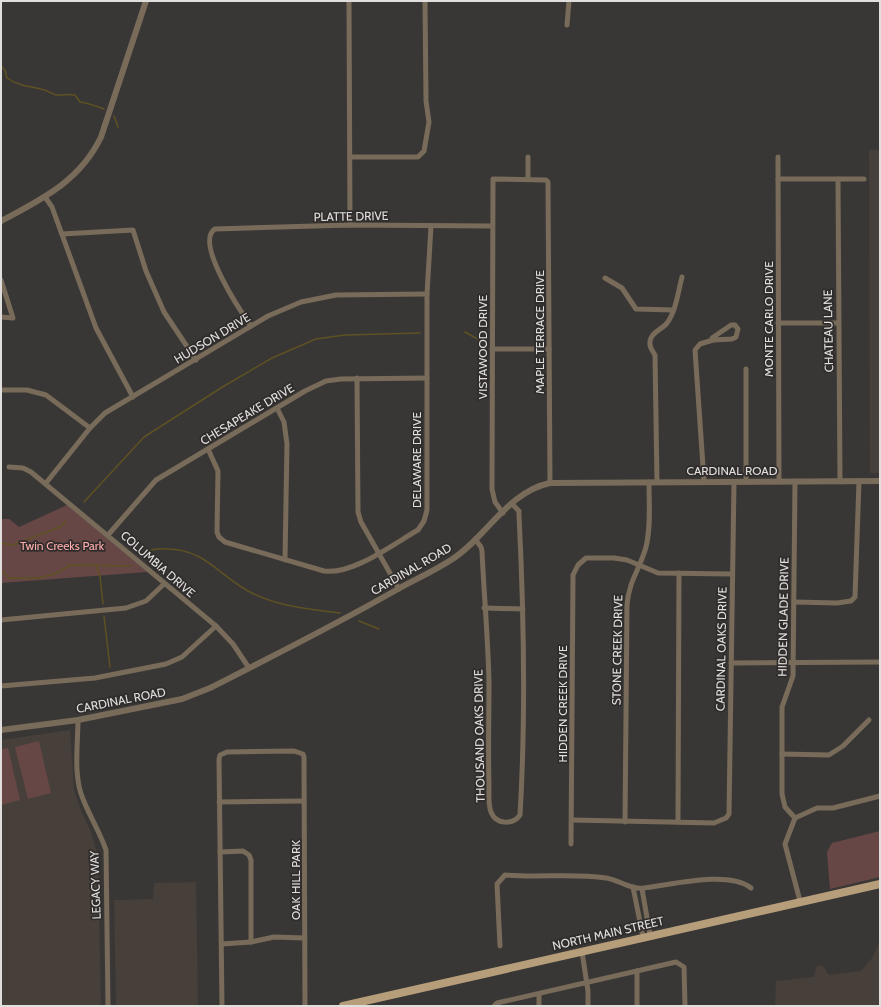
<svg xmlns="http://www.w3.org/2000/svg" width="881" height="1007" font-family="Cabin,sans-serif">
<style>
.built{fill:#473f3a}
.green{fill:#674746}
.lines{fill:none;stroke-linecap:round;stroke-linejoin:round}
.stream{stroke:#5e5123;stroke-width:1.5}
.minor{stroke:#786b5a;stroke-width:5}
.tertiary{stroke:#786b5a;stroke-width:6}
.primary{stroke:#b79e7b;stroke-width:8}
.labels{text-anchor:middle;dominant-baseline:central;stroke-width:3.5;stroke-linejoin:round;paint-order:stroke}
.street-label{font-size:12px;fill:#e1dfde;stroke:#2f2c2b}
.park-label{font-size:12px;fill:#feacab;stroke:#2f2c2b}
</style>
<rect width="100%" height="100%" fill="#393735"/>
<!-- built -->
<g class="built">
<polygon points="869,150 880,150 880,473 870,473"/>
<polygon points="70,730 74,790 82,813 91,832 98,856 101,1006 1,1006 1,740"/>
<polygon points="196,882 198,1006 116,1006 114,900 153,899 154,883"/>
<polygon points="880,941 880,1006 775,1006 776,981 814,977 816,967 822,965 829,975 861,971 872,958"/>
</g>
<!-- green -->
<g class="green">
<polygon points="67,505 147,572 1,583 1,519 9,519 19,527"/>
<polygon points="39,741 51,793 28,799 15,747"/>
<polygon points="8,748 20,800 1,805 1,749"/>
<polygon points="880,831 880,877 830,889 827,852 832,843"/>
</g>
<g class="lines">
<!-- stream -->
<g class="stream">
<path d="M 1,66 L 5,70 L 7,78 C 20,87 32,86 45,90 C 50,92 54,96 60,95 C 67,95 67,94 75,95 L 80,102 C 88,103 96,106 104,109"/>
<polyline points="114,116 118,127"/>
<polyline points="465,332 481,341"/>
<polyline points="84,502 144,437 224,386 272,358 316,339 345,335 420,333"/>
<polyline points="1,543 13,545 60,527 66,521"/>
<path d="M 143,554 C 151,549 158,548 167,549 C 207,549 221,579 254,594 C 280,607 311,609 340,613"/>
<polyline points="96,565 100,576 103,604"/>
<polyline points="1,570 9,578 38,578 55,574 71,565 131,566"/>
<polyline points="104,616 110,667"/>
<polyline points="359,621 379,629"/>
</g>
<!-- minor -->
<g class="minor">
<polyline points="349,1 350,225"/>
<polyline points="567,25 569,1"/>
<polyline points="350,157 418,157 424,151 429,122 426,101 425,1"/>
<polyline points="778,157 779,482"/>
<polyline points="528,179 528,157"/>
<polyline points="778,179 864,179"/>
<polyline points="838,179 840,482"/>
<polyline points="45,197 52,207 96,328 133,397"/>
<polyline points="62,234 133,230 146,271 164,312 196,360"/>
<polyline points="605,278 622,288 636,309 673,310"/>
<polyline points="1,280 13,318 1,317"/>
<polyline points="778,323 837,323"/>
<polygon points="731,325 735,325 738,329 736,337 732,339 713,340 712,338"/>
<path d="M 251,326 C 241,312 194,242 215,229 L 350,225 L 491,226"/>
<polyline points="492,349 549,349"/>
<polyline points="357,378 358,512 361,522 399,589"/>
<polyline points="1,390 27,390 46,395 90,428"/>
<polyline points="277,408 284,422 287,444 285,560"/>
<path d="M 208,449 L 218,471 L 217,532 L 219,537 L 225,542 L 324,571 C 353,575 393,544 418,530 L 424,521 L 427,510 L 427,294 L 431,226"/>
<polyline points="9,467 23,468 31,472 216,626 233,644 249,668"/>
<polyline points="704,481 695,350 700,344 713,340"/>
<polyline points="795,481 793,676 782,707 782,794 785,807 795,818"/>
<path d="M 657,482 L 655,355 C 652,350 649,347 650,341 C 651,332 663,329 667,323 C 676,311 678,292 682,277"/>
<polyline points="746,482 746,369"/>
<polyline points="46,483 90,428 105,413 268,316 301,302 336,295 427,294"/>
<polyline points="503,513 495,502 492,489 493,179 546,180 548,182 550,483"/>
<polyline points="108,535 156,480 305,391 326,381 341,379 427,378"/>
<path d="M 475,539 L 481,547 L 482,551 C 484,595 488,638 489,682 C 489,716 488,751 489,785 C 489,793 488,805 491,812 C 496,825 513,825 520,815 C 526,715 524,615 519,515 L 519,511 L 512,504"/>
<polyline points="794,602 837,603 851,601 855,597 859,481"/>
<polyline points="484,608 523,609"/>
<polyline points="1,620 126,608 146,601 164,584"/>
<polyline points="731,663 880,662"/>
<polyline points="1,686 95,678 166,664 182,657 216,626"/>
<path d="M 78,720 C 78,744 73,776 83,799 C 90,817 100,832 106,850 L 108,1006"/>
<polyline points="782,754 829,755 843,746 869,720"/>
<polyline points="219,802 304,801"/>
<polyline points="572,820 714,823 726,818 729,814 734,482"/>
<path d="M 625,822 L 627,605 C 629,580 640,569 646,547 C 651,527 649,503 649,482"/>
<polyline points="678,822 679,573"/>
<polyline points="571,844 573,575 578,565 586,558 614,558 627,560 658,573 731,574"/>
<polyline points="220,852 243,851 249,855 251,860 251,942"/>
<polyline points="633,887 643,937"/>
<polyline points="642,889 650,935"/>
<polyline points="800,901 785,844 795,818 817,808 833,808 880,796"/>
<polyline points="222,944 251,942 274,937 305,938"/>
<path d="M 500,946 L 497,884 L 505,875 C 539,878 573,873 606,878 C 619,880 631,890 644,888 C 671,885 728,870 751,888"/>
<polyline points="582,952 588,991 588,1006"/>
<polyline points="637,971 637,1006"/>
<polyline points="222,1006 219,759 220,755 227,752 294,751 303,754 304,757 305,1006"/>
<polyline points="494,1006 497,1003 676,962 684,967 685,1006"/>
<polyline points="539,1006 539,994"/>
</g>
<!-- tertiary -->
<g class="tertiary">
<path d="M 1,221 C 42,199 80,181 101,137 L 146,1"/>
<path d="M 1,730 L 78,720 L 182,699 L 210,688 C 273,656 337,624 398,589 C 416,579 434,571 451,560 C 486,538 507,492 550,483 L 880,481"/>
</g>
<!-- primary -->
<polyline class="primary" points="343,1006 880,884"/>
</g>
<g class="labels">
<!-- street labels -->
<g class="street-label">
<text transform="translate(351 216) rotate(-1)">PLATTE DRIVE</text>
<text transform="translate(768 319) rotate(-90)">MONTE CARLO DRIVE</text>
<text transform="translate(828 331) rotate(-91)">CHATEAU LANE</text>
<text transform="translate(539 332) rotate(-90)">MAPLE TERRACE DRIVE</text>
<text transform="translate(212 338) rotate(-31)">HUDSON DRIVE</text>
<text transform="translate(482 347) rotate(-90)">VISTAWOOD DRIVE</text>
<text transform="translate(247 414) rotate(-31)">CHESAPEAKE DRIVE</text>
<text transform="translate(416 460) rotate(-90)">DELAWARE DRIVE</text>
<text x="732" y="470">CARDINAL ROAD</text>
<text transform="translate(158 564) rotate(41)">COLUMBIA DRIVE</text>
<text transform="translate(411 569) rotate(-30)">CARDINAL ROAD</text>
<text transform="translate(783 617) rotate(-89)">HIDDEN GLADE DRIVE</text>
<text transform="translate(721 649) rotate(-89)">CARDINAL OAKS DRIVE</text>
<text transform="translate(617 650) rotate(-89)">STONE CREEK DRIVE</text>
<text transform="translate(121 700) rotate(-11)">CARDINAL ROAD</text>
<text transform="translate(562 704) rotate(-90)">HIDDEN CREEK DRIVE</text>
<text transform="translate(479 736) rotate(-91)">THOUSAND OAKS DRIVE</text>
<text transform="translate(295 880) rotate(-90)">OAK HILL PARK</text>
<text transform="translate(95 885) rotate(-92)">LEGACY WAY</text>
<text transform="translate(608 933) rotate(-13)">NORTH MAIN STREET</text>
</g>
<!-- park labels -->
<g class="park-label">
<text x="62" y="545">Twin Creeks Park</text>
</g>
</g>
<!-- border -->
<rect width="881" height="1007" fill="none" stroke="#e1dfde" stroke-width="4"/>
</svg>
